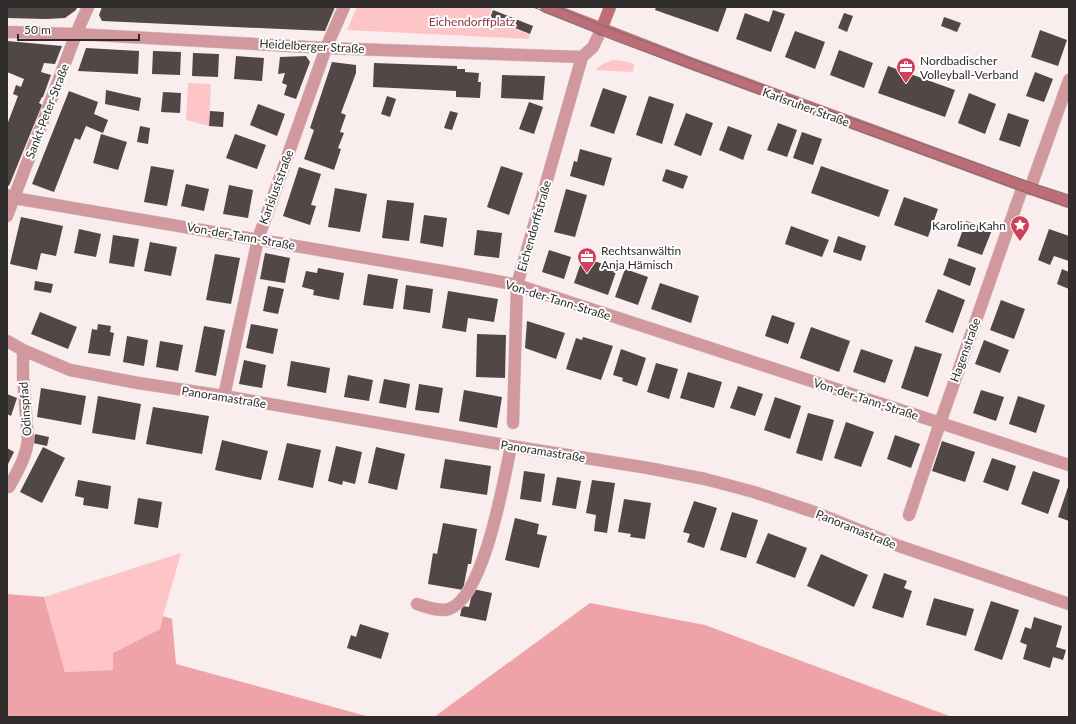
<svg xmlns="http://www.w3.org/2000/svg" width="1076" height="724" font-family="Lato,sans-serif">
<style>
.green{fill:#fdc5c8}
.forest{fill:#eda3a8}
.building{fill:#514747}
.lines{fill:none;stroke-linecap:round;stroke-linejoin:round}
.street-casing{stroke:#d6caca;stroke-width:13}
.secondary-casing{stroke:#d6caca;stroke-width:13}
.street{stroke:#d1999d;stroke-width:12}
.secondary{stroke:#bd6d75;stroke-width:12}
.tram{stroke:#787171;stroke-width:1}
.labels{text-anchor:middle;dominant-baseline:central;stroke-width:4;stroke-linejoin:round;paint-order:stroke}
.park-label{font-size:12px;fill:#8d3542;stroke:#fefefe}
.street-label{font-size:12px;fill:#312c2c;stroke:#fefefe}
.poi-label{font-size:12px;fill:#312c2c;stroke:#fefefe;text-anchor:start}
</style>
<rect width="100%" height="100%" fill="#faeded"/>
<!-- green -->
<g class="green">
<polygon points="357,7 489,7 492,8 488,18 530,35 528,39 347,30"/>
<polygon points="613,60 623,61 634,64 633,72 595,70 603,64"/>
<polygon points="188,83 211,84 209,126 186,120"/>
<polygon points="181,553 163,616 160,629 113,653 113,670 65,672 44,597"/>
</g>
<!-- forest -->
<g class="forest">
<polygon points="7,594 44,597 65,672 113,670 113,653 160,629 163,616 172,619 176,664 370,717 7,717"/>
<polygon points="590,603 705,625 952,717 434,717"/>
</g>
<!-- building -->
<g class="building">
<polygon points="7,7 77,7 76,10 65,18 46,19 7,18"/>
<polygon points="102,7 139,8 335,7 325,31 102,21 99,15"/>
<polygon points="656,7 727,7 718,32 655,10"/>
<polygon points="493,10 533,26 530,34 490,18"/>
<polygon points="773,10 785,14 771,52 736,39 745,13 769,22"/>
<polygon points="844,13 853,16 847,32 838,28"/>
<polygon points="944,17 961,23 957,32 941,26"/>
<polygon points="1040,30 1067,40 1058,66 1031,57"/>
<polygon points="795,31 825,42 815,69 785,57"/>
<polygon points="7,41 62,46 55,64 44,63 41,72 51,75 43,97 42,97 39,103 42,105 9,186 7,185 7,125 18,96 13,94 16,85 21,87 24,79 7,72"/>
<polygon points="86,48 139,51 138,74 78,71"/>
<polygon points="839,50 873,63 864,88 830,75"/>
<polygon points="153,51 181,52 180,75 152,74"/>
<polygon points="193,53 219,54 218,77 192,76"/>
<polygon points="236,56 264,58 262,81 234,79"/>
<polygon points="306,56 310,62 296,99 284,95 287,85 282,83 285,73 278,74 280,57"/>
<polygon points="332,62 356,65 356,73 341,113 346,115 340,132 344,133 338,148 341,149 334,170 304,159 314,130 310,128"/>
<polygon points="374,63 457,66 457,69 465,69 465,72 479,73 478,82 481,82 480,98 456,97 456,91 373,87"/>
<polygon points="888,66 955,90 945,117 878,93"/>
<polygon points="1035,72 1053,79 1044,102 1026,96"/>
<polygon points="502,75 545,76 543,100 501,98"/>
<polygon points="603,88 627,96 614,134 590,126"/>
<polygon points="106,90 141,98 139,111 105,104"/>
<polygon points="69,91 98,102 94,114 108,120 103,133 86,126 80,140 75,138 54,192 32,184"/>
<polygon points="163,92 181,93 180,113 161,112"/>
<polygon points="969,93 996,104 985,134 958,123"/>
<polygon points="387,96 396,99 390,117 381,114"/>
<polygon points="649,96 674,104 662,144 636,135"/>
<polygon points="529,102 543,107 534,134 519,129"/>
<polygon points="258,104 285,114 277,136 250,125"/>
<polygon points="210,111 224,112 223,127 209,126"/>
<polygon points="450,111 458,113 452,130 444,128"/>
<polygon points="686,113 713,123 701,156 674,145"/>
<polygon points="1008,113 1029,120 1020,147 999,140"/>
<polygon points="778,123 797,130 787,157 767,150"/>
<polygon points="140,126 150,128 148,144 137,142"/>
<polygon points="728,126 752,135 743,160 719,150"/>
<polygon points="802,132 822,139 813,165 793,158"/>
<polygon points="101,134 127,142 118,170 93,163"/>
<polygon points="235,134 266,145 257,169 226,158"/>
<polygon points="580,149 612,158 604,186 570,176 574,161 577,162"/>
<polygon points="151,166 174,170 167,206 144,202"/>
<polygon points="501,166 523,173 509,215 487,207"/>
<polygon points="821,166 889,190 879,217 811,193"/>
<polygon points="299,167 321,174 311,205 316,206 310,225 283,216"/>
<polygon points="666,169 688,176 683,189 662,181"/>
<polygon points="186,184 209,189 204,211 181,206"/>
<polygon points="229,185 253,190 248,218 223,214"/>
<polygon points="335,188 367,194 360,232 328,227"/>
<polygon points="566,189 587,195 575,237 554,232"/>
<polygon points="904,197 938,209 928,237 894,225"/>
<polygon points="387,200 414,203 409,241 382,238"/>
<polygon points="424,215 447,218 443,247 420,243"/>
<polygon points="21,217 63,226 56,256 41,253 37,270 10,264"/>
<polygon points="966,221 992,230 982,255 957,246"/>
<polygon points="791,226 829,240 822,257 785,244"/>
<polygon points="79,229 101,234 96,257 74,253"/>
<polygon points="1049,229 1069,236 1069,261 1054,256 1050,265 1038,260"/>
<polygon points="477,230 502,233 499,258 474,255"/>
<polygon points="113,235 139,239 134,267 109,263"/>
<polygon points="838,236 866,246 861,261 833,252"/>
<polygon points="150,242 177,247 171,276 144,271"/>
<polygon points="549,250 571,257 564,279 542,272"/>
<polygon points="265,253 290,258 285,283 260,279"/>
<polygon points="215,254 240,258 231,304 206,300"/>
<polygon points="583,257 617,269 608,295 574,283"/>
<polygon points="949,258 976,268 970,286 943,275"/>
<polygon points="318,268 344,273 339,300 313,295 314,290 302,287 306,271 317,273"/>
<polygon points="625,269 648,277 638,305 615,297"/>
<polygon points="1062,269 1069,272 1069,289 1057,284"/>
<polygon points="368,274 398,279 393,309 363,305"/>
<polygon points="35,281 53,284 51,293 34,290"/>
<polygon points="660,283 699,296 691,323 651,309"/>
<polygon points="406,285 433,289 430,313 403,309"/>
<polygon points="268,286 284,289 278,314 263,311"/>
<polygon points="938,289 965,300 953,333 925,322"/>
<polygon points="448,291 498,299 494,322 468,318 466,332 442,328"/>
<polygon points="1001,300 1025,309 1014,339 990,330"/>
<polygon points="40,312 77,327 68,349 31,334"/>
<polygon points="772,315 795,323 788,344 765,336"/>
<polygon points="527,321 565,333 556,359 525,348"/>
<polygon points="98,324 111,326 110,332 114,333 110,356 88,353 92,329 97,330"/>
<polygon points="251,324 278,329 273,354 246,348"/>
<polygon points="204,326 225,330 216,376 195,372"/>
<polygon points="811,327 850,341 839,372 800,358"/>
<polygon points="477,334 506,335 505,378 476,377"/>
<polygon points="127,336 148,340 144,366 123,362"/>
<polygon points="583,337 613,346 601,380 566,369 576,338 582,340"/>
<polygon points="984,340 1009,350 1000,373 975,364"/>
<polygon points="160,341 183,345 178,371 156,367"/>
<polygon points="915,346 942,354 928,397 901,388"/>
<polygon points="621,349 646,358 637,386 622,381 623,378 613,375"/>
<polygon points="861,349 893,360 885,383 853,372"/>
<polygon points="244,360 266,365 262,388 239,384"/>
<polygon points="291,361 330,368 326,393 287,386"/>
<polygon points="656,363 678,369 669,399 647,392"/>
<polygon points="688,372 722,382 714,408 680,398"/>
<polygon points="348,375 373,380 369,401 344,397"/>
<polygon points="384,379 410,384 406,408 379,403"/>
<polygon points="419,384 443,388 439,413 415,410"/>
<polygon points="738,386 763,394 755,416 730,408"/>
<polygon points="41,388 86,396 81,425 37,417"/>
<polygon points="464,390 502,397 497,428 459,421"/>
<polygon points="981,390 1004,397 996,421 973,413"/>
<polygon points="7,394 17,398 11,416 7,414"/>
<polygon points="98,396 141,404 135,440 92,433"/>
<polygon points="1018,396 1045,405 1036,433 1009,424"/>
<polygon points="775,397 801,406 790,439 764,430"/>
<polygon points="153,407 209,416 202,454 146,444"/>
<polygon points="808,413 834,420 822,461 796,453"/>
<polygon points="846,422 874,432 861,467 834,458"/>
<polygon points="35,434 49,437 47,446 33,443"/>
<polygon points="895,435 920,444 911,468 887,459"/>
<polygon points="222,440 268,451 261,480 215,470"/>
<polygon points="942,441 975,452 965,482 932,471"/>
<polygon points="287,443 321,450 313,488 278,480"/>
<polygon points="336,446 362,452 355,484 343,481 342,485 328,481"/>
<polygon points="43,447 65,458 42,503 20,492"/>
<polygon points="376,447 405,454 397,490 368,483"/>
<polygon points="7,448 14,452 7,466"/>
<polygon points="992,458 1016,466 1008,491 983,482"/>
<polygon points="445,459 491,466 487,495 440,488"/>
<polygon points="524,471 545,474 541,502 520,499"/>
<polygon points="1033,471 1060,480 1048,514 1021,504"/>
<polygon points="557,477 581,481 576,509 552,505"/>
<polygon points="78,480 111,486 108,509 83,505 84,498 75,496"/>
<polygon points="592,480 615,483 607,533 594,531 596,515 586,513"/>
<polygon points="1069,484 1069,521 1058,517"/>
<polygon points="138,498 162,502 158,528 134,524"/>
<polygon points="624,499 651,503 645,539 630,537 631,534 618,532"/>
<polygon points="694,501 717,508 704,548 687,542 690,534 683,532"/>
<polygon points="732,512 758,520 746,558 720,550"/>
<polygon points="515,518 539,524 537,534 547,536 539,568 505,560"/>
<polygon points="443,523 477,529 471,564 468,564 463,590 428,584 433,553 437,554"/>
<polygon points="768,533 807,548 795,578 756,563"/>
<polygon points="821,554 868,575 854,607 807,586"/>
<polygon points="884,573 907,581 904,588 912,591 903,618 872,608"/>
<polygon points="473,589 492,593 486,621 460,616 462,606 469,607"/>
<polygon points="934,598 974,609 966,636 926,625"/>
<polygon points="991,601 1019,610 1002,660 974,650"/>
<polygon points="1034,617 1062,626 1056,647 1066,650 1063,660 1053,657 1050,668 1023,659 1027,645 1020,642 1025,627 1031,629"/>
<polygon points="360,624 389,633 381,659 347,648 351,635 356,637"/>
</g>
<g class="lines">
<!-- street casing -->
<g class="street-casing">
<g id="street">
<polyline points="7,32 76,34 326,48 582,57 593,47 601,30"/>
<polyline points="1030,189 1069,80"/>
<polyline points="7,195 14,198 460,274 517,285 1069,465"/>
<polyline points="7,216 76,34 88,7"/>
<polyline points="7,341 23,350 70,370 138,383 224,396 511,446 648,468 705,479 754,492 814,512 899,546 1069,604"/>
<polyline points="224,396 258,239 326,48 344,7"/>
<polyline points="513,423 517,285 582,57"/>
<path d="M 9,487 C 17,472 26,458 28,440 L 23,377 L 23,350"/>
<polyline points="909,515 940,423 1023,186"/>
<path d="M 417,604 C 427,607 439,612 449,609 C 484,597 504,480 511,446"/>
</g>
</g>
<!-- secondary casing -->
<g class="secondary-casing">
<g id="secondary">
<polyline points="546,7 690,63 1023,186 1069,202"/>
<polyline points="601,30 610,7"/>
</g>
</g>
<!-- street -->
<use href="#street" class="street"/>
<!-- secondary -->
<use href="#secondary" class="secondary"/>
<!-- tram -->
<g class="tram">
<polyline points="533,7 616,41 1022,191 1069,207"/>
<polyline points="558,7 588,20 811,104 1032,183 1069,195"/>
</g>
</g>
<!-- icons -->
<defs>
<g id="office-pin" transform="scale(1)"><path d="M0 17L-7.5 6A9.5 9.5 0 1 1 7.5 6Z" fill="#d1405b" stroke="#fefefe"/><path d="M-6-3h4V-5.5h4V-3h4V5H-6ZM-1-4.5V-3h2v-1.5ZM-6 0V1H6V0Z" fill="#fff"/></g>
<g id="sight-pin" transform="scale(1)"><path d="M0 17L-7.5 6A9.5 9.5 0 1 1 7.5 6Z" fill="#d1405b" stroke="#fefefe"/><path d="M0-6L1.8-2.2L6-1.7L2.9 1.2L3.7 5.4L0 3.3L-3.7 5.4L-2.9 1.2L-6-1.7L-1.8-2.2Z" fill="#fff"/></g>
</defs>
<g fill-rule="evenodd">
<use href="#office-pin" x="906" y="67"/>
<use href="#sight-pin" x="1020" y="225"/>
<use href="#office-pin" x="587" y="257"/>
</g>
<g class="labels">
<!-- park labels -->
<g class="park-label">
<text x="472" y="21">Eichendorffplatz</text>
</g>
<!-- street labels -->
<g class="street-label">
<text transform="translate(312 46) rotate(3)">Heidelberger Straße</text>
<text transform="translate(806 107) rotate(20)">Karlsruher Straße</text>
<text transform="translate(47 111) rotate(-69)">Sankt-Peter-Straße</text>
<text transform="translate(276 187) rotate(-70)">Karlsluststraße</text>
<text transform="translate(534 226) rotate(-74)">Eichendorffstraße</text>
<text transform="translate(241 236) rotate(10)">Von-der-Tann-Straße</text>
<text transform="translate(558 300) rotate(17)">Von-der-Tann-Straße</text>
<text transform="translate(965 350) rotate(-70)">Hagenstraße</text>
<text transform="translate(224 397) rotate(9)">Panoramastraße</text>
<text transform="translate(866 399) rotate(18)">Von-der-Tann-Straße</text>
<text transform="translate(25 409) rotate(-94)">Odinspfad</text>
<text transform="translate(543 451) rotate(9)">Panoramastraße</text>
<text transform="translate(856 529) rotate(22)">Panoramastraße</text>
</g>
<!-- poi labels -->
<g class="poi-label">
<text x="920" y="60">Nordbadischer<tspan x="920" dy="14">Volleyball-Verband</tspan></text>
<text x="1006" y="225" text-anchor="end">Karoline Kahn</text>
<text x="601" y="250">Rechtsanwältin<tspan x="601" dy="14">Anja Hämisch</tspan></text>
</g>
</g>
<!-- border -->
<rect width="1076" height="724" fill="none" stroke="#312c2c" stroke-width="16"/>
<!-- scale -->
<path d="M18 34v6h121v-6" fill="none" stroke="#312c2c" stroke-width="2"/>
<text x="24" y="34" font-size="12" fill="#312c2c" stroke="#fefefe" stroke-width="3" paint-order="stroke">50 m</text>
</svg>
